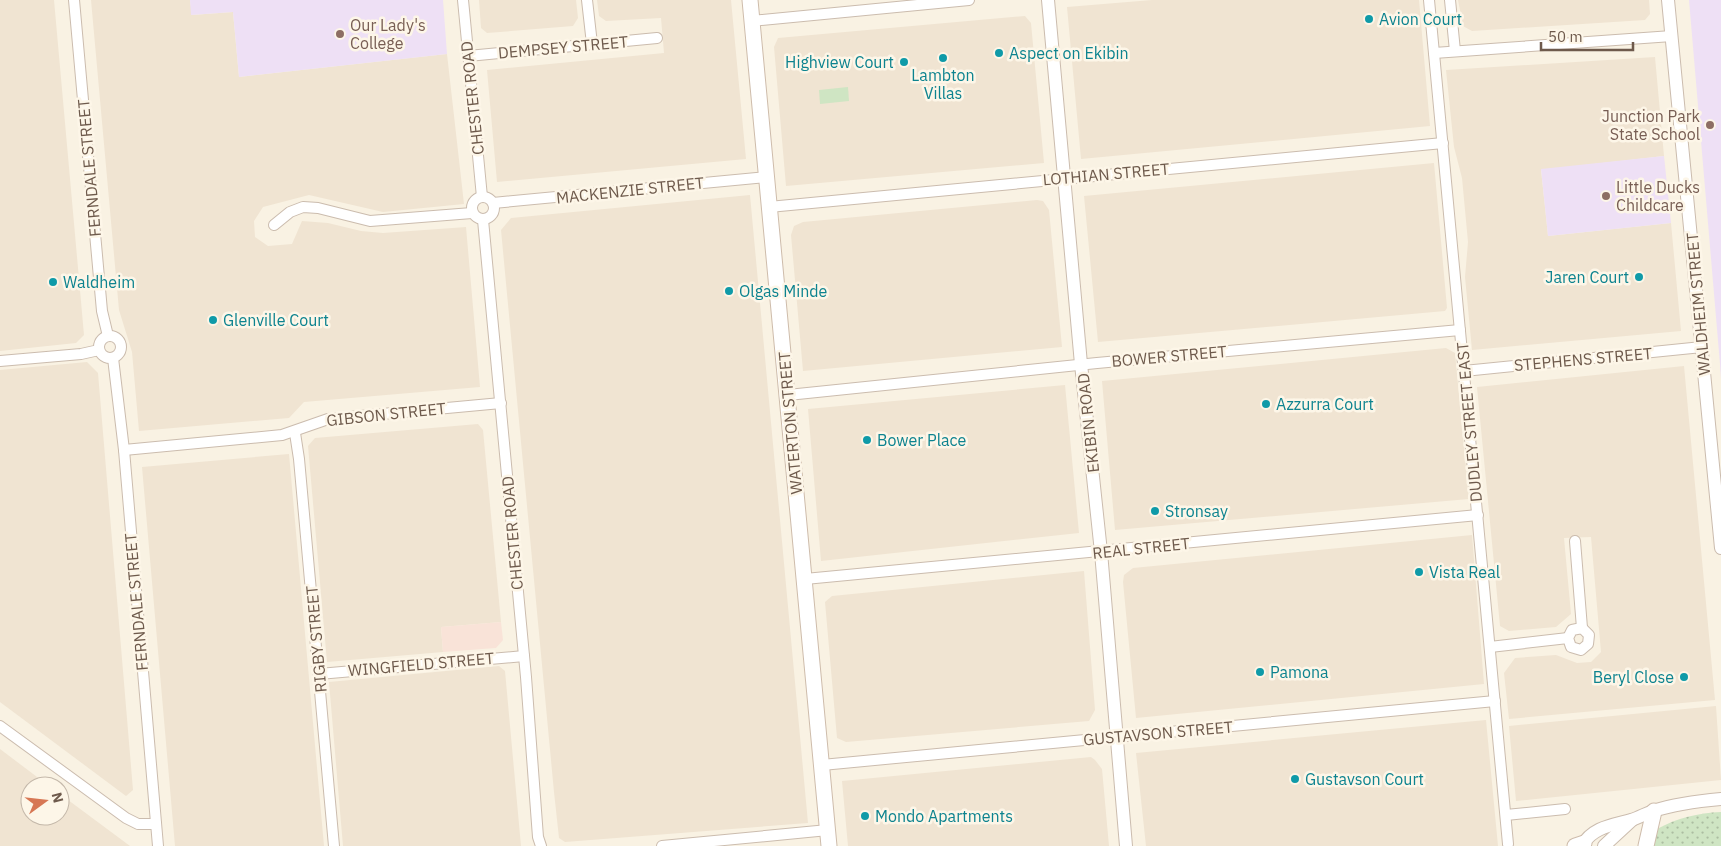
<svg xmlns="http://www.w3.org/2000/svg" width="1721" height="846" font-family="'IBM Plex Sans',sans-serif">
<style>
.residential{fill:#f0e4d2}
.commercial{fill:#f9e3d8}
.education{fill:#eee0f5}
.grass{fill:url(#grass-dots)}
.pitch{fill:#cfe5c3}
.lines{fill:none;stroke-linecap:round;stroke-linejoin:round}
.minor-casing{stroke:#cbbcae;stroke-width:12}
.tertiary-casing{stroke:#cbbcae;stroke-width:14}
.secondary-casing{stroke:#cebcab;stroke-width:17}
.minor{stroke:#fff;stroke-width:10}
.tertiary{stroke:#fff;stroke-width:12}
.secondary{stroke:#fff;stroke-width:15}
.culture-dot{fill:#0f9aa8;stroke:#fdf6e8;stroke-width:2}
.education-dot{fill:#8d6e63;stroke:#fdf6e8;stroke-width:2}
.labels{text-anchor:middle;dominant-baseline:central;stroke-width:5;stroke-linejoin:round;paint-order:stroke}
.culture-label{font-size:16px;fill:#0d838f;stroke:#fdf6e8;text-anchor:start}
.education-label{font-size:16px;fill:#785e54;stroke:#fdf6e8;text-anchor:start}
.street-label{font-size:16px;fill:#6e5a4c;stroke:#fdf6e8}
</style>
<defs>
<pattern id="grass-dots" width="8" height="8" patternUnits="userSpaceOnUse" patternTransform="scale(1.25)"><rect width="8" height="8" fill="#cfe5c3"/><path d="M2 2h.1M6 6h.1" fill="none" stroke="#acbda1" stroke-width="1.8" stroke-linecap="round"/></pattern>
</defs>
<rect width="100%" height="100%" fill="#f9f2e3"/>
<!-- residential -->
<g class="residential">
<polygon points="0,0 54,0 84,335 76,343 0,351"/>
<polygon points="91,0 190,0 192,15 233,12 239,77 447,54 464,204 383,212 309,195 263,207 254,221 255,237 268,246 292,244 302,221 328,223 361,231 383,233 466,227 480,387 304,402 289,418 139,431 132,352 119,310"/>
<polygon points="479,0 576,0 578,18 573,26 487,33 481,28"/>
<polygon points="597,0 731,0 746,159 497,182 487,70 664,53 661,18 606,21 599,16"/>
<polygon points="1152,0 1419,0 1430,126 1081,159 1067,7"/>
<polygon points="1458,0 1649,0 1650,14 1645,20 1472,31 1463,26"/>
<polygon points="1025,16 1031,23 1044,163 786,186 774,47 778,38"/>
<polygon points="1655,57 1664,156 1541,170 1548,236 1671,223 1681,331 1472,350 1465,277 1468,242 1462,178 1454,147 1446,70"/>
<polygon points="1434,163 1447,308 1445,311 1098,342 1084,196"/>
<polygon points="750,195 808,823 565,842 559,838 554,792 501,230 511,218"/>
<polygon points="1037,200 1043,201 1049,210 1062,347 803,371 791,235 794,226 803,222"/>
<polygon points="1446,348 1455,353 1469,499 1115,530 1102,381"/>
<polygon points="87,362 98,373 133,790 126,796 0,702 0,370"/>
<polygon points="1684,366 1715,700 1509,719 1504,673 1515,658 1556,655 1577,663 1591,662 1601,652 1591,537 1564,538 1571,614 1556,627 1509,631 1500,626 1477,387"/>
<polygon points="1065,385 1079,533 821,561 808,409"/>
<polygon points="478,424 483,430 501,622 441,627 443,652 327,662 308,446 315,438"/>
<polygon points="289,454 324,846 175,846 142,467"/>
<polygon points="1472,535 1484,684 1136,718 1123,582 1124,575 1133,568"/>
<polygon points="1084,571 1095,710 1089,721 846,742 837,738 825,602 832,596"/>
<polygon points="499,666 505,671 521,846 343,846 329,682"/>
<polygon points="1716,706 1721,780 1516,801 1509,726"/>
<polygon points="1486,720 1498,846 1146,846 1136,753"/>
<polygon points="0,749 49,786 30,786 30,816 60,816 60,794 130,846 0,846"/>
<polygon points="1091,757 1095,760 1102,769 1109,846 848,846 842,781"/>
</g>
<!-- commercial -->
<polygon class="commercial" points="501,622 503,640 496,648 443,652 441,627"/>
<!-- education -->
<g class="education">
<polygon points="190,0 443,0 447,54 239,77 233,12 191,15"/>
<polygon points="1689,0 1721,0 1721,379 1720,364"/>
<polygon points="1664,156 1671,223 1548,236 1541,169"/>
</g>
<!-- grass -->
<path class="grass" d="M 1721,812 L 1721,846 L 1652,846 L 1657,829 C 1677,818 1698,813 1721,812 Z"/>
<!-- pitch -->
<polygon class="pitch" points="848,87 849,101 820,104 819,90"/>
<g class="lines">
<!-- minor casing -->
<g class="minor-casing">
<g id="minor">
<polyline points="74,0 102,311 108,336"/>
<polyline points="463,0 482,197"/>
<polyline points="587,0 592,44"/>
<polyline points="1429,0 1508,844"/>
<polyline points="1450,0 1455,51"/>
<polyline points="752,21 969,0"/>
<polyline points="1434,53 1672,36"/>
<polyline points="468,56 657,38"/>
<circle cx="483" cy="208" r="11"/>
<polyline points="493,203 766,177"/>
<polyline points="769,207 1443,143"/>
<polyline points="483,220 526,677 538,837 541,846"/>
<polyline points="274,225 290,212 303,207 318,208 370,221 472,213"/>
<circle cx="110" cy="347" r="11"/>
<polyline points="113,358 124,450 158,846"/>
<polyline points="0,361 81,354 99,350"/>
<polyline points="1464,371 1702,347"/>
<polyline points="788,395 1097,363 1460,330"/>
<polyline points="295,433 299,459 334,846"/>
<polyline points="124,450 282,435 328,419 501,403"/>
<polyline points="1575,541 1582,628"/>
<polyline points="805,579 1478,515"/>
<polygon points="1582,628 1589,635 1588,644 1581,650 1571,647 1568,638 1572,630"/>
<polyline points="1490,647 1568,638"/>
<polyline points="319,674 524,656"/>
<polyline points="0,726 126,818 138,824 156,824"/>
<polyline points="822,765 1495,701"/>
<polyline points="1506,815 1565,809"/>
<polyline points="662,846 828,830"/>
</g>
</g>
<!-- tertiary casing -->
<g class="tertiary-casing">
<g id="tertiary">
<polyline points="1048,0 1081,364 1101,552 1126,846"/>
<polyline points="1668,0 1721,548"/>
<path d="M 1582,846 C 1592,827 1613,825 1631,820 C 1638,818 1645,814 1653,811 C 1675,804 1698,801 1721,799"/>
<polyline points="1604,846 1632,820"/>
</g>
</g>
<!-- secondary casing -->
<g class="secondary-casing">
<g id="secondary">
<polyline points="750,0 829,846"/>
<polyline points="1575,846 1584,843"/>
<polyline points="1646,846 1654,811"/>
</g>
</g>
<!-- minor -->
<use href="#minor" class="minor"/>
<!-- tertiary -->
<use href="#tertiary" class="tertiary"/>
<!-- secondary -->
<use href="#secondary" class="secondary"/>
</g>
<!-- markers -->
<g class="culture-dot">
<circle cx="1369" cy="19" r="5"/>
<circle cx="999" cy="53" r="5"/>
<circle cx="943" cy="58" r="5"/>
<circle cx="904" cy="62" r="5"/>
<circle cx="1639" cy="277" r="5"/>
<circle cx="53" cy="282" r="5"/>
<circle cx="729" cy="291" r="5"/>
<circle cx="213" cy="320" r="5"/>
<circle cx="1266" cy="404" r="5"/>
<circle cx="867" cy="440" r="5"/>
<circle cx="1155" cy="511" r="5"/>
<circle cx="1419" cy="572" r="5"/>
<circle cx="1260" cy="672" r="5"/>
<circle cx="1684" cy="677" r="5"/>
<circle cx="1295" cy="779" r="5"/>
<circle cx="865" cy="816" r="5"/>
</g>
<g class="education-dot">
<circle cx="340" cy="34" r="5"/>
<circle cx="1710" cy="125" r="5"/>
<circle cx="1606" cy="196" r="5"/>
</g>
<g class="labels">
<!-- culture labels -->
<g class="culture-label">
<text x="1379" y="19">Avion Court</text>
<text x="1009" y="53">Aspect on Ekibin</text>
<text x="894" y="62" text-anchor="end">Highview Court</text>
<text x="943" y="75" text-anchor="middle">Lambton<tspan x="943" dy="18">Villas</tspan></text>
<text x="1629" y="277" text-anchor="end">Jaren Court</text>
<text x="63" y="282">Waldheim</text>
<text x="739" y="291">Olgas Minde</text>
<text x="223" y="320">Glenville Court</text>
<text x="1276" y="404">Azzurra Court</text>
<text x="877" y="440">Bower Place</text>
<text x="1165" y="511">Stronsay</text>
<text x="1429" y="572">Vista Real</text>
<text x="1270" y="672">Pamona</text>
<text x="1674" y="677" text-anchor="end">Beryl Close</text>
<text x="1305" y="779">Gustavson Court</text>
<text x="875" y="816">Mondo Apartments</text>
</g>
<!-- education labels -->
<g class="education-label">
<text x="350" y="25">Our Lady's<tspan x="350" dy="18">College</tspan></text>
<text x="1700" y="116" text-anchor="end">Junction Park<tspan x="1700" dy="18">State School</tspan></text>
<text x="1616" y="187">Little Ducks<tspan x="1616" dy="18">Childcare</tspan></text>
</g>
<!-- street labels -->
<g class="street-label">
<text transform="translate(563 47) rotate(-5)">DEMPSEY STREET</text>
<text transform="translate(472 98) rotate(-96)">CHESTER ROAD</text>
<text transform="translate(89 168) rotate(-95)">FERNDALE STREET</text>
<text transform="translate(1106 174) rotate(-5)">LOTHIAN STREET</text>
<text transform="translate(630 190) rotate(-6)">MACKENZIE STREET</text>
<text transform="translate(1698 304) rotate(-95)">WALDHEIM STREET</text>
<text transform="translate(1169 356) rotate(-5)">BOWER STREET</text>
<text transform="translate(1583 359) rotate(-5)">STEPHENS STREET</text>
<text transform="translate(386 414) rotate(-6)">GIBSON STREET</text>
<text transform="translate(1469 422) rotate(-95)">DUDLEY STREET EAST</text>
<text transform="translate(790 423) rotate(-95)">WATERTON STREET</text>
<text transform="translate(1088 423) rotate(-96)">EKIBIN ROAD</text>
<text transform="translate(512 533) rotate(-95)">CHESTER ROAD</text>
<text transform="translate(1141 548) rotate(-6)">REAL STREET</text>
<text transform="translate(136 602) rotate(-95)">FERNDALE STREET</text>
<text transform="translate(316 639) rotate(-95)">RIGBY STREET</text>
<text transform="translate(421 664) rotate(-5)">WINGFIELD STREET</text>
<text transform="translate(1158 733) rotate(-5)">GUSTAVSON STREET</text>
</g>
</g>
<!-- north arrow -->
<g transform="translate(45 801) rotate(75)"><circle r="24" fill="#fdf6e8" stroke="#c4b8aa"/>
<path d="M0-4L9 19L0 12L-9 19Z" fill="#d77754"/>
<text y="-8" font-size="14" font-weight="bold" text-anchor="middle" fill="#6e5a4c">N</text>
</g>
<!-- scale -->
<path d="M1541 42v8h92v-8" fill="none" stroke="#6e5a4c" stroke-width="2.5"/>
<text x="1548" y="42" font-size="15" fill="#6e5a4c" stroke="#fdf6e8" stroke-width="4" paint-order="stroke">50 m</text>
</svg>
